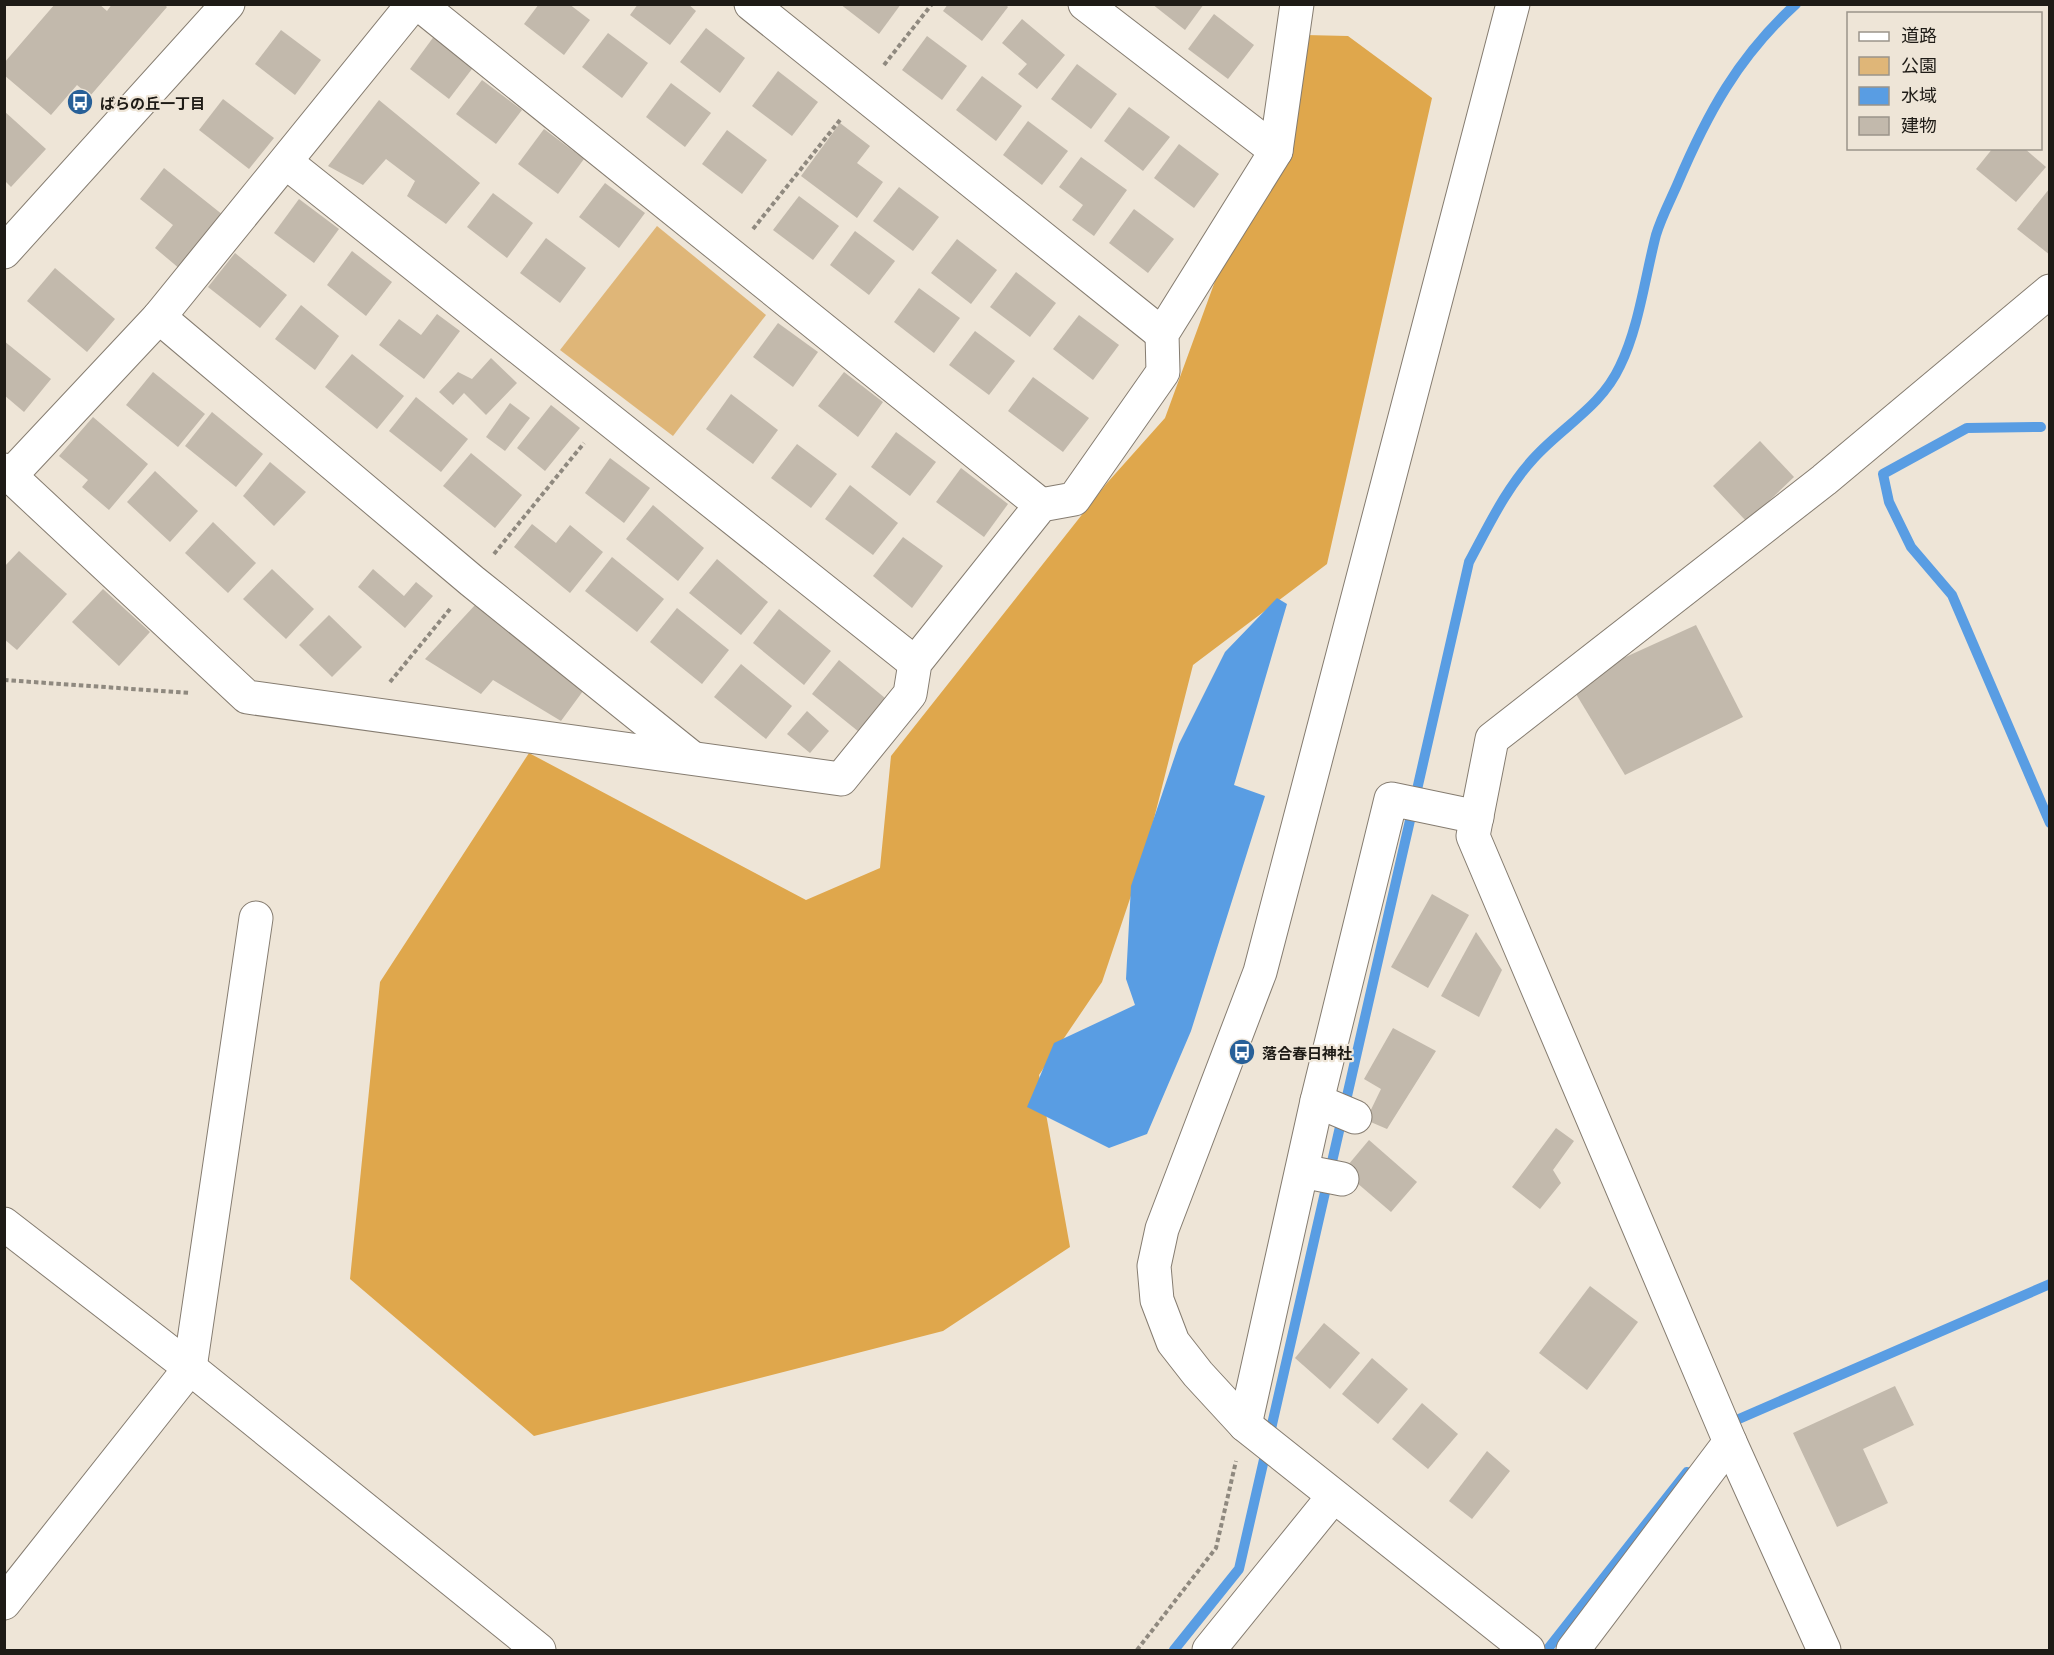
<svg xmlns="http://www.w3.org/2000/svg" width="2054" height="1655" font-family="Literata,'Noto Sans JP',serif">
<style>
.green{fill:#dfb678}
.forest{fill:#dfa74c}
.water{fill:#599de3}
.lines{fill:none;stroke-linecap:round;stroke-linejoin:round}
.stream{stroke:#599de3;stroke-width:10}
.building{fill:#c2b9ac}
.minor-casing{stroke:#857c70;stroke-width:35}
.path{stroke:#8f897f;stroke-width:4;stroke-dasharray:4.5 3;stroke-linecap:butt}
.minor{stroke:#fff;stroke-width:33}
.labels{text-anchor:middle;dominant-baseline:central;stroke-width:4.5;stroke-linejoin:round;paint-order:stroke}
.poi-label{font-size:15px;font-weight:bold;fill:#1e1b16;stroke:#eee5d7;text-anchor:start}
</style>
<rect width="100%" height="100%" fill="#eee5d7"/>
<!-- green -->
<polygon class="green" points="657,226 766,315 673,436 560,350"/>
<!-- forest -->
<polygon class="forest" points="1305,35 1348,36 1432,98 1327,564 1193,665 1145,854 1102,982 1039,1075 1070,1247 943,1331 534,1436 350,1279 380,982 529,753 806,900 880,868 891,756 1107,483 1165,418"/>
<!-- water -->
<polygon class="water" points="1277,598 1287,604 1234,785 1265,796 1191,1031 1147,1134 1109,1148 1027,1107 1054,1043 1135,1005 1126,979 1131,886 1179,744 1225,652"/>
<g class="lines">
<!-- stream -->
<g class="stream">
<polyline points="2041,427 1967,428 1883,474 1889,502 1911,547 1952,595 2050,823"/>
<polyline points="1725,1425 2050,1284"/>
<path d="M 1174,1650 L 1239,1569 L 1469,562 C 1488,527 1506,488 1534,458 C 1563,426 1601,407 1620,366 C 1639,327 1645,277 1656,235 C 1661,218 1670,201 1677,185 C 1707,114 1738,57 1796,4"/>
<polyline points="1547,1650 1687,1472"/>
</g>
</g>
<!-- building -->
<g class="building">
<polygon points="55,4 99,4 107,11 112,4 164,4 167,7 90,96 77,85 51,115 4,75 4,63"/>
<polygon points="539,4 569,4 590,20 564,55 524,24"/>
<polygon points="638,4 688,4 696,11 670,45 630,15"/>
<polygon points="840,4 901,4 879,34"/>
<polygon points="948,4 1005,4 1008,7 982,41 943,11"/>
<polygon points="1152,4 1204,4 1185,30"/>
<polygon points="1214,14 1254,45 1228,79 1188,49"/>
<polygon points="1022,19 1065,55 1037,89 1018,74 1027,64 1002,43"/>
<polygon points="706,28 745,58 720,93 680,62"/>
<polygon points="281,30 321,60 295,95 255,64"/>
<polygon points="608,33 648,63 622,98 582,67"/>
<polygon points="435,35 475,65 449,99 410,69"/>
<polygon points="927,36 967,66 942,100 902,70"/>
<polygon points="1077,64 1117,94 1091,129 1051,99"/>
<polygon points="778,71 818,102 792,136 752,106"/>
<polygon points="982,76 1022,106 996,141 956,110"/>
<polygon points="482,80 522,110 496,144 456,114"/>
<polygon points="671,83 711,113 685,147 646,117"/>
<polygon points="223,99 274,138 249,169 199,130"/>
<polygon points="379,100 480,183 446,224 407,196 415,181 386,159 363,185 328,166"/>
<polygon points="1129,107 1170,137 1143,171 1104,141"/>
<polygon points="4,111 46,149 11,187 4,180"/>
<polygon points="1028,121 1068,151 1042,185 1003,155"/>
<polygon points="840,123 870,146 857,163 883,182 857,218 801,176"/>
<polygon points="544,129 584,159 558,194 518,164"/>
<polygon points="727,130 767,160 742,194 702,164"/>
<polygon points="1179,144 1219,174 1194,208 1154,178"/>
<polygon points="1993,148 2024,148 2046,167 2016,202 1976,169"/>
<polygon points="1081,157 1127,190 1094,236 1072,220 1083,205 1059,187"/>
<polygon points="164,168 223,215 180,269 155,248 173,225 140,199"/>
<polygon points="605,183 645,213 619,248 579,217"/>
<polygon points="899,187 939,217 913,251 873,221"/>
<polygon points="2050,188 2050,255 2017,229"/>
<polygon points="493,193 533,223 507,258 467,227"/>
<polygon points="799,196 839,226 813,260 773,230"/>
<polygon points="299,199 339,229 314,263 274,233"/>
<polygon points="1134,209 1174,239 1148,273 1109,243"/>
<polygon points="855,231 895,261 869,295 830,265"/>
<polygon points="546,238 586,268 560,303 520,273"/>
<polygon points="957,239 997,270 971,304 931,273"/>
<polygon points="352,251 392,282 366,316 327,285"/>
<polygon points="235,253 287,295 260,328 208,287"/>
<polygon points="55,268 115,319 87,352 27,301"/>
<polygon points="1016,272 1056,303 1030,337 990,307"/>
<polygon points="919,288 960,318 934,353 894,322"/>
<polygon points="301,305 339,336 315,370 275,339"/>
<polygon points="437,314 460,331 424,379 379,345 399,319 421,335"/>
<polygon points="1079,315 1119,345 1093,380 1053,349"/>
<polygon points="778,323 818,352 793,387 753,357"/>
<polygon points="975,331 1015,361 989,395 949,365"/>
<polygon points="4,341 51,379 24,412 4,395"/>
<polygon points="352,354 404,396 377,429 325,387"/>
<polygon points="491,358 517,383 486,415 464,393 453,405 439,392 458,372 472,379"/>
<polygon points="153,372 205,414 178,447 126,405"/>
<polygon points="844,372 883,402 858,437 818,406"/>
<polygon points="1033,377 1089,418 1063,452 1008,411"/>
<polygon points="731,394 778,430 753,464 706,429"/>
<polygon points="416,397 468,439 441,472 389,431"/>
<polygon points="510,403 530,418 505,451 486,437"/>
<polygon points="551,405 580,428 545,471 517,448"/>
<polygon points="212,412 263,454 236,487 185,446"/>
<polygon points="93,417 148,464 109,510 82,487 88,480 59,456"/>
<polygon points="896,432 936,462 910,496 871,467"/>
<polygon points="1760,441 1794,477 1747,522 1713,486"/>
<polygon points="797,444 837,474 811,508 771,478"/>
<polygon points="471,453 522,495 495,528 443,486"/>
<polygon points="610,458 650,488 624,523 585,493"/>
<polygon points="270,462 306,492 274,526 243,496"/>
<polygon points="961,468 1008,504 984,537 936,502"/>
<polygon points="155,471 198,511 170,542 127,502"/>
<polygon points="850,485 898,523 873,555 825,519"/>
<polygon points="653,505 704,548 678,581 626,539"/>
<polygon points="213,522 256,563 228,593 185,553"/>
<polygon points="532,524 556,543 570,525 603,552 570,593 514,547"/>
<polygon points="903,537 943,566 912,608 873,576"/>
<polygon points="19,551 67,594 17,650 4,639 4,567"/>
<polygon points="612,557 664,599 637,632 585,591"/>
<polygon points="717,559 768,602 741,635 689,593"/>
<polygon points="272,569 314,609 286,639 243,599"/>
<polygon points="373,569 404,596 416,582 433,596 405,628 358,587"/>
<polygon points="103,589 150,632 119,666 72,622"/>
<polygon points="476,604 583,691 561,721 493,680 481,694 425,659"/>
<polygon points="677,608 729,650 702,684 650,642"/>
<polygon points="779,609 831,651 804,685 753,643"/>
<polygon points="329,615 362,647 332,677 299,645"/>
<polygon points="1696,625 1743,717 1625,775 1576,694 1608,665"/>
<polygon points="839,660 891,703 864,736 812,694"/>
<polygon points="741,664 792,706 766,739 714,697"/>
<polygon points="807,711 829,731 810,753 787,734"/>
<polygon points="1432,894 1469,915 1428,988 1391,967"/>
<polygon points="1476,932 1502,970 1479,1017 1441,996"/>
<polygon points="1393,1028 1436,1051 1387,1129 1366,1120 1381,1089 1364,1079"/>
<polygon points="1556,1128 1574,1141 1553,1170 1561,1183 1540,1209 1512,1187"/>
<polygon points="1369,1140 1417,1182 1391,1212 1343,1171"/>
<polygon points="1590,1286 1638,1322 1587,1390 1539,1353"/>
<polygon points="1324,1323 1360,1353 1330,1389 1295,1358"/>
<polygon points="1372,1358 1408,1389 1378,1424 1342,1394"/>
<polygon points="1895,1386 1914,1425 1863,1449 1888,1503 1837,1527 1793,1433"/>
<polygon points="1422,1403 1458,1434 1428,1469 1392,1439"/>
<polygon points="1487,1451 1510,1471 1472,1519 1449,1501"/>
</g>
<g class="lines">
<!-- minor casing -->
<g class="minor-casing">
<g id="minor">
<polyline points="419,4 1041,505"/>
<polyline points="751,4 1162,334"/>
<polyline points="1085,4 1276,151"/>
<polyline points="1513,4 1260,972 1162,1229 1154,1266 1157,1300 1173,1342 1198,1374 1245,1425 1528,1650"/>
<polyline points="287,163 915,663"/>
<polyline points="4,252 228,4"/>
<polyline points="159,317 472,581 691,757"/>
<polyline points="4,470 247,697 841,779 910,694 915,663 1041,505 1074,499 1163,372 1162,334 1276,151 1297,4"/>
<polyline points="10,476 159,317 413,4"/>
<polyline points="1317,1101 1355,1117"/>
<polyline points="1302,1171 1342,1179"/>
<polyline points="4,1224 190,1368 539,1650"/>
<polyline points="1245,1425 1317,1101 1391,799 1477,817"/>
<polyline points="1730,1442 1824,1650"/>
<polyline points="4,1603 190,1368 256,918"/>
<polyline points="1209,1650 1333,1497"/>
<polyline points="1573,1650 1730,1442 1473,836 1492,739 1824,480 2050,291"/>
</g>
</g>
<!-- path -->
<g class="path">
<polyline points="884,65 932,4"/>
<polyline points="753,229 840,120"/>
<polyline points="494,554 584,443"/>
<polyline points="4,680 190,693"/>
<polyline points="390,682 450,609"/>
<polyline points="1137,1650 1216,1548 1236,1461"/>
</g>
<!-- minor -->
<use href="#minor" class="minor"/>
</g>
<!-- icons -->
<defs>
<g id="bus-disc" transform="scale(1.35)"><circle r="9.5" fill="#286098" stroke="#eee5d7"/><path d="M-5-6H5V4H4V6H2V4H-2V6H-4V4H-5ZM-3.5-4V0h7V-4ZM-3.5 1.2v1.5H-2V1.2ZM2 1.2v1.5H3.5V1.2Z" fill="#fff"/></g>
</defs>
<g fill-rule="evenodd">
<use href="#bus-disc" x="80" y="102"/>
<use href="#bus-disc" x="1242" y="1052"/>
</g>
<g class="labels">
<!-- poi labels -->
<g class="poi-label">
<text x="100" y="102">ばらの丘一丁目</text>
<text x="1262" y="1052">落合春日神社</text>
</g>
</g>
<!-- border -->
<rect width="2054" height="1655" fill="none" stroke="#1e1b16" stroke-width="12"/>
<!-- legend -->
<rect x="1847" y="12" width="195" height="138" fill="#eee5d7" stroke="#9b948a" stroke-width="1.5"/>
<rect x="1859" y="32" width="30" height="9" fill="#ffffff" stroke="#9b948a" stroke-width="1.5"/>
<text x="1901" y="42" font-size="18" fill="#1e1b16">道路</text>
<rect x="1859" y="57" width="30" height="18" fill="#dfb678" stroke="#9b948a" stroke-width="1.5"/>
<text x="1901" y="72" font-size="18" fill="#1e1b16">公園</text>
<rect x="1859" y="87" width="30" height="18" fill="#599de3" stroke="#9b948a" stroke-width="1.5"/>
<text x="1901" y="102" font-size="18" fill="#1e1b16">水域</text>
<rect x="1859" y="117" width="30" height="18" fill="#c2b9ac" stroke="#9b948a" stroke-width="1.5"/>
<text x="1901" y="132" font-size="18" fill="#1e1b16">建物</text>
</svg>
